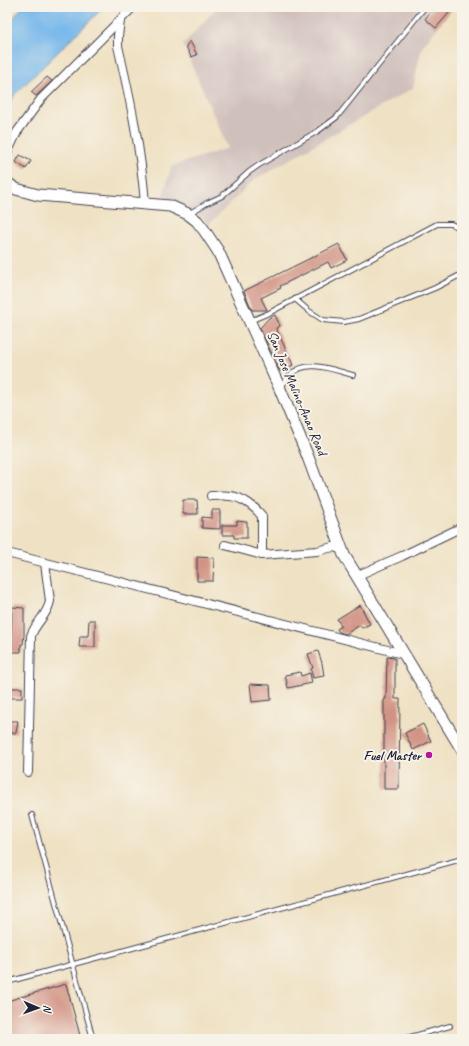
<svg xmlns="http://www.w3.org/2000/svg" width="469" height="1046" font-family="Caveat,sans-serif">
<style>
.industrial{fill:#d0c0bc}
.water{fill:#77b8eb;stroke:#4c6d93}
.building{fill:#d19384}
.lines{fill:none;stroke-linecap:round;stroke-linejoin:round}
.service-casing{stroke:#413f4f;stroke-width:6}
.minor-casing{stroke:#413f4f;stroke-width:10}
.secondary-casing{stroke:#413f4f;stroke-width:13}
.service{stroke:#fff;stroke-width:4}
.minor{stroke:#fff;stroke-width:8}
.secondary{stroke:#fff;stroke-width:11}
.poi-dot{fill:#b5179e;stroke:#f7f3e8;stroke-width:1.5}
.labels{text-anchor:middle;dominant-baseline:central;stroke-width:4;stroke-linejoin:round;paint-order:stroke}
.street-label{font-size:14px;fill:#22223b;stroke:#f7f3e8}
.poi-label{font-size:14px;font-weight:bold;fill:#22223b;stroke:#f7f3e8;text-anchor:end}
</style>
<rect width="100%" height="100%" fill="#f7f3e8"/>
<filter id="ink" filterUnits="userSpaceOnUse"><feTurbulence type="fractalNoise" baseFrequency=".025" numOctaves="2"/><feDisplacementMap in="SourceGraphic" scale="8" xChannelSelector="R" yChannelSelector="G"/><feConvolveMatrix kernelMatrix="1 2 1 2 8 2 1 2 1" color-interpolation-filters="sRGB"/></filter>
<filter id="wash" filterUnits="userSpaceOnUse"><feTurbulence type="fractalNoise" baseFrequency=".012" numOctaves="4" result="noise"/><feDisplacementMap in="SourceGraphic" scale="16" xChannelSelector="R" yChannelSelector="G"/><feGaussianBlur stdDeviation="0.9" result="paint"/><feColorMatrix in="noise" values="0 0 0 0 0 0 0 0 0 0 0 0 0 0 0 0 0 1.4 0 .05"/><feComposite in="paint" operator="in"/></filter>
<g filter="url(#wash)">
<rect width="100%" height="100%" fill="#efe1c3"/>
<!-- industrial -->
<polygon class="industrial" points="217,7 454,7 422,47 413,88 254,180 208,225 203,218 163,195 172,166 228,148 183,45"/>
<!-- water -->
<polygon class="water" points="22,7 104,7 15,94 7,109 7,26"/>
<g id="blocks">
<!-- building -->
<g class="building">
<polygon points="435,7 454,7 436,28 425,19"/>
<polygon points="190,41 197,55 191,57 186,46"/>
<polygon points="47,77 52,81 36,96 31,92"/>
<polygon points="20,155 31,161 26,169 16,162"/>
<polygon points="339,244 347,260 331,268 328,262 280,286 281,288 261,298 267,310 252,310 244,291"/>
<polygon points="275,315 280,326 276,328 293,365 280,371 260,328 269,318"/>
<polygon points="183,500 197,500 198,514 183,514"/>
<polygon points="212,510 220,510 220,529 202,528 202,517 212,518"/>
<polygon points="237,521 247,522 247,538 234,538 234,535 222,535 222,525 237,525"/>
<polygon points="197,557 214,558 213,581 197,581"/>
<polygon points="360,605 370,624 362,628 360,625 346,634 339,632 337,629 341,626 337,619"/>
<polygon points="12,607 24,608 24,635 23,644 21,644 21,652 9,652 9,650 7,650 7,633 11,633"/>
<polygon points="89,620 95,620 95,647 79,647 80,636 88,636"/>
<polygon points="318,651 322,663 324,676 313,678 311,669 313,668 308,654"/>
<polygon points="387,657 395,658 395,699 400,699 399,789 384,789 384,699 386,699"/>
<polygon points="300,672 301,676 310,673 312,683 288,688 285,675"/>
<polygon points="250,684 270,685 271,700 252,702"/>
<rect x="7" y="688" width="15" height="10"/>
<polygon points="7,721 18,721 16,733 7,733"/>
<polygon points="423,724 431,741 413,750 405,733"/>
<polygon points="66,984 81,1039 7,1039 7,1001"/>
</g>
</g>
</g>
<g filter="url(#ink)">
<use href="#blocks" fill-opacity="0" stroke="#413f4f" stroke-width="1"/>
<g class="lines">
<!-- service casing -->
<g class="service-casing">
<g id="service">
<polyline points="188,214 207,203 222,196 249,172 259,165 318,131 337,117 425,7"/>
<polyline points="295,299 309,311 323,320 344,322 359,319 435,288 462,274"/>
<polyline points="250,321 269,313 437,224 451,224 462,229"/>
<path d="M 281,389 C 283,384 286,379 290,375 C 307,358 333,370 353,375"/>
<polyline points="32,815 93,1039"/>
<polyline points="7,982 462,859"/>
<polyline points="403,1039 450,1026"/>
</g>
</g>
<!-- minor casing -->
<g class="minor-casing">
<g id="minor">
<path d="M 120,21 L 118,36 L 118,46 C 130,98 141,150 145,204"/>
<polyline points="7,153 17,132 41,99 133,7"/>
<path d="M 211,496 C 217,496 224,495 230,496 C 242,497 255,507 262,516 L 262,555 L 317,551 L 333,547 L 342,549"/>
<polyline points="225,545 262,555"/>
<polyline points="7,553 403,654"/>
<polyline points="356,576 402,556 462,527"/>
<path d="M 28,772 L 31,636 C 35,623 48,615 50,601 L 45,563"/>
</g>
</g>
<!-- secondary casing -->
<g class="secondary-casing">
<polyline id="secondary" points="7,183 16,189 38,195 170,206 188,214 197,221 204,230 218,251 280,389 308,457 344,555 462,750"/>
</g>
<!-- service -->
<use href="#service" class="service"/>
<!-- minor -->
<use href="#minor" class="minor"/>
<!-- secondary -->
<use href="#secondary" class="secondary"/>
</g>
</g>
<!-- markers -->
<circle class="poi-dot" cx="429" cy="755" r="4"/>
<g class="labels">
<!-- street labels -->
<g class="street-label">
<text transform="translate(297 393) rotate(67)">San Jose Malino-Anao Road</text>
</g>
<!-- poi labels -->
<g class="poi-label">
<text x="421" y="755">Fuel Master</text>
</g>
</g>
<!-- margin -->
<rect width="469" height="1046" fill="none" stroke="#f7f3e8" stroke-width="24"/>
<!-- north arrow -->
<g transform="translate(38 1008) rotate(92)" stroke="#f7f3e8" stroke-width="3" paint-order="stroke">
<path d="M0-3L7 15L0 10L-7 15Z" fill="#22223b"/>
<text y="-6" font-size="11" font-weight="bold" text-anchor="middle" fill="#22223b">N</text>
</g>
</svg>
